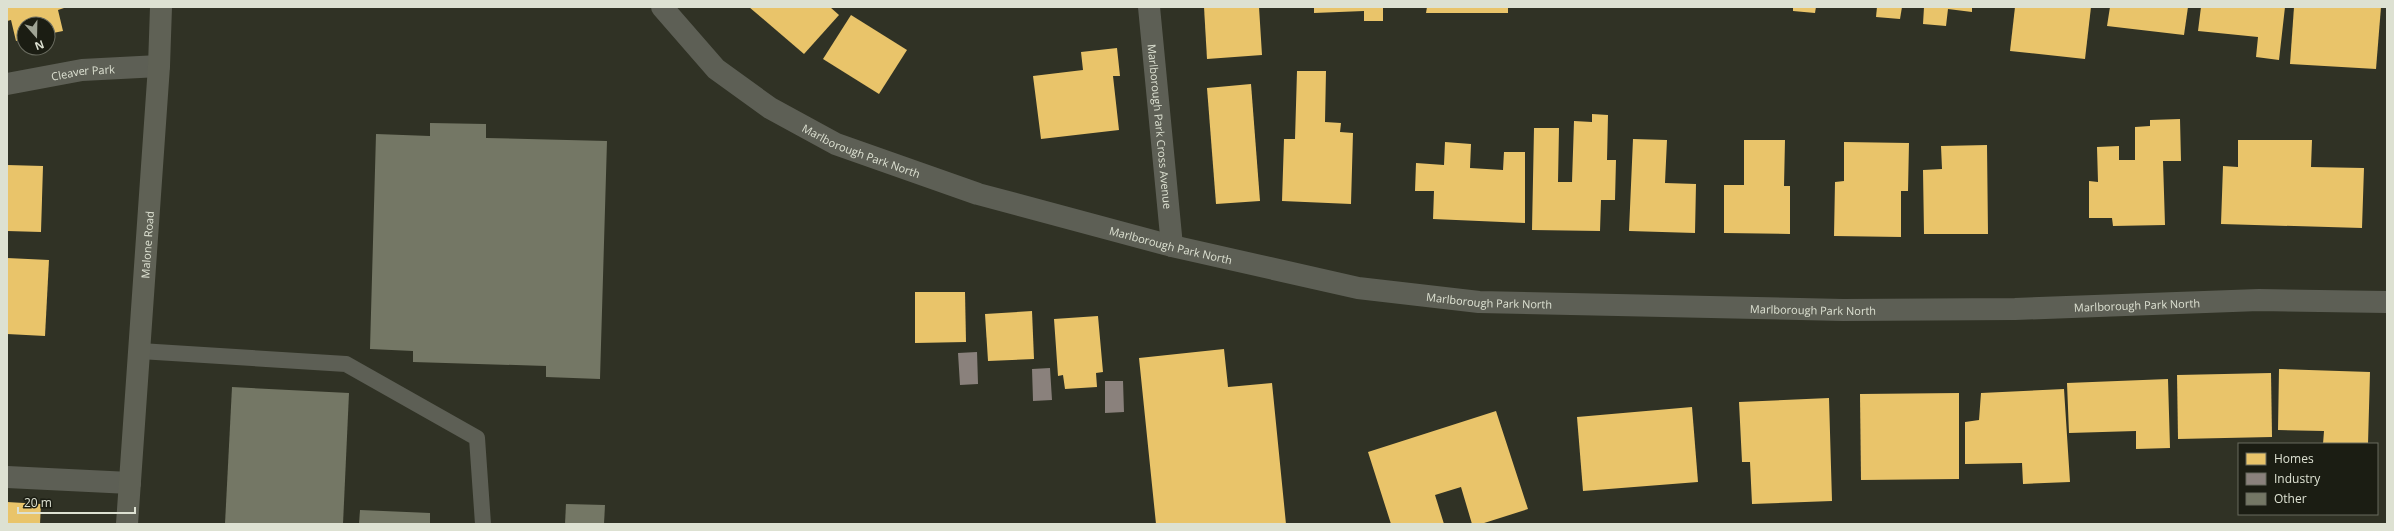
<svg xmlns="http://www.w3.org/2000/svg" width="2394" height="531" font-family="'Open Sans',sans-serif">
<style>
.homes{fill:#e9c46a}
.industry{fill:#8a817c}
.building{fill:#747765}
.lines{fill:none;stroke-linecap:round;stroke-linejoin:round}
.lane{stroke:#5d5f55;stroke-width:16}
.street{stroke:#5d5f55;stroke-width:22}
.secondary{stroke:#5f6155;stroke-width:22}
.labels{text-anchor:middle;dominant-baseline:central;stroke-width:4;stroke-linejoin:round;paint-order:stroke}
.street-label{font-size:11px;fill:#dde1d2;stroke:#1b1d13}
</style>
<rect width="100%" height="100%" fill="#303225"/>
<!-- homes -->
<g class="homes">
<polygon points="7,7 67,7 58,10 63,31 48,34 48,24 24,24 24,39 16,41 11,20 7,21"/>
<polygon points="749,7 830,7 839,15 804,54"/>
<polygon points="1204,7 1259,7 1262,55 1207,59"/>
<polygon points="1314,7 1383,7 1383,21 1364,21 1364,11 1314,13"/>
<polygon points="1427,7 1508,7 1508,13 1426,13"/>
<polygon points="1793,7 1816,7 1815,13 1793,11"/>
<polygon points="1877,7 1902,7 1900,19 1876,17"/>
<polygon points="1924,7 1972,7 1972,12 1948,9 1946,26 1923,24"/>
<polygon points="2015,7 2091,7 2085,59 2010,51"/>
<polygon points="2110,7 2188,7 2184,35 2107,26"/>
<polygon points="2201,7 2285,7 2279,60 2256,57 2258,37 2198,31"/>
<polygon points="2294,7 2381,7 2376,69 2290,64"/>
<polygon points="851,15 907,50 879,94 823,59"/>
<polygon points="1117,48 1120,76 1113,76 1119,130 1041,139 1033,76 1083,70 1081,52"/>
<polygon points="1297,71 1326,71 1325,122 1341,123 1340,132 1353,133 1351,204 1282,201 1284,139 1295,139"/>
<polygon points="1251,84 1260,201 1216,204 1207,88"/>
<polygon points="1592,114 1608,115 1607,160 1616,160 1615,200 1601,200 1600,231 1532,230 1534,128 1559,128 1558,182 1572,182 1574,121 1592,122"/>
<polygon points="2180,119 2181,161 2163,161 2165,225 2113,226 2112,218 2089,218 2089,181 2098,182 2097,147 2119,146 2119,160 2135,160 2135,127 2150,126 2150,120"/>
<polygon points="1633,139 1667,140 1665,183 1696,184 1695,233 1629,231"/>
<polygon points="1744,140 1785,140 1784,186 1790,186 1790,234 1724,233 1724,185 1744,185"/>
<polygon points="2238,140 2312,140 2311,167 2364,168 2362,228 2221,224 2223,166 2238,167"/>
<polygon points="1445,142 1471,144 1470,168 1503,170 1504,152 1525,152 1525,223 1433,219 1434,191 1415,191 1416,163 1444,165"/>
<polygon points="1844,142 1909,143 1908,191 1901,191 1901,237 1834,236 1835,182 1844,181"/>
<polygon points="1987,145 1988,234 1924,234 1923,170 1942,169 1941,146"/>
<polygon points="7,165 43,166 41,232 7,231"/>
<polygon points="7,258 49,260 45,336 7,334"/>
<polygon points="915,292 965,292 966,342 915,343"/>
<polygon points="1032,311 1034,359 988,361 985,314"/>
<polygon points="1098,316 1103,372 1096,373 1097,387 1065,389 1063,375 1058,376 1054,319"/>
<polygon points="1224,349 1228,387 1272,383 1286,524 1156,524 1139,358"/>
<polygon points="2279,369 2370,372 2368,444 2323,444 2324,431 2278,430"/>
<polygon points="2271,373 2272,437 2178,439 2177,375"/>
<polygon points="2168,379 2170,448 2136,449 2136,431 2069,433 2067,383"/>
<polygon points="2064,389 2070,482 2023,484 2022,463 1965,464 1965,422 1979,420 1981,393"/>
<polygon points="1959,393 1959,479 1861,480 1860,394"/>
<polygon points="1829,398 1832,501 1752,504 1750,462 1742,462 1739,402"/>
<polygon points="1692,407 1698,482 1583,491 1577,417"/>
<polygon points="1496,411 1528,509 1481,524 1472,524 1461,487 1435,495 1444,524 1391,524 1368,452"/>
<polygon points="7,502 41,504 40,524 7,524"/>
</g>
<!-- industry -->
<g class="industry">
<polygon points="977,352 978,384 960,385 958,353"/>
<polygon points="1050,368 1052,400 1033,401 1032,369"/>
<polygon points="1105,381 1123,381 1124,412 1105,413"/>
</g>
<!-- building -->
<g class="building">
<polygon points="430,123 486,124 486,138 607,141 600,379 546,377 546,366 413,362 413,351 370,349 376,134 430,136"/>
<polygon points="232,387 349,393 343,524 225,524"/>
<polygon points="566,504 605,505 604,524 565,524"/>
<polygon points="360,510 430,513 430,524 359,524"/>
</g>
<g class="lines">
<!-- lane -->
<polyline class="lane" points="140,351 346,364 477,438 483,524"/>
<!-- street -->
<g class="street">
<path id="s1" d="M 662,7 L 716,69 L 770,108 L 836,144 L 978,194 L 1172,246 L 1358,288 L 1479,302 L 1843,310 L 2015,309 L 2259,300 L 2387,302"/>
<path id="s2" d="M 1149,7 L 1172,246"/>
<path id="s3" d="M 7,84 L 82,70 L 159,66"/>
<polyline points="7,477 130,483"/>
</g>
<!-- secondary -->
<path class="secondary" id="s4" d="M 127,524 L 159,66 L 161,7"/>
</g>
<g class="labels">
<!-- street labels -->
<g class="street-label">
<text stroke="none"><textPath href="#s3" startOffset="77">Cleaver Park</textPath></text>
<text stroke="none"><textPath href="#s2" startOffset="120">Marlborough Park Cross Avenue</textPath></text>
<text stroke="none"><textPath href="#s1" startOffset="250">Marlborough Park North</textPath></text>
<text stroke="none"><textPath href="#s1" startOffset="574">Marlborough Park North</textPath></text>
<text stroke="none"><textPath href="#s4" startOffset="280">Malone Road</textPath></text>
<text stroke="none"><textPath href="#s1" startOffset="898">Marlborough Park North</textPath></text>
<text stroke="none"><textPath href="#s1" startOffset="1546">Marlborough Park North</textPath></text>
<text stroke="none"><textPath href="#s1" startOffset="1222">Marlborough Park North</textPath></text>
</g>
</g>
<!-- border -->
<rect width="2394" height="531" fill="none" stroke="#dde1d2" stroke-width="16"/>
<!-- legend -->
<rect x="2238" y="443" width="140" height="72" fill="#1b1d13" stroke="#696b5f"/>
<rect x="2246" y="453" width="20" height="12" fill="#e9c46a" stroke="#696b5f"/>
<text x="2274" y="463" font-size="12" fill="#dde1d2">Homes</text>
<rect x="2246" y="473" width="20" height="12" fill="#8a817c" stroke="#696b5f"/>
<text x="2274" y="483" font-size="12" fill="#dde1d2">Industry</text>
<rect x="2246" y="493" width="20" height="12" fill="#747765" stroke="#696b5f"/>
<text x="2274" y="503" font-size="12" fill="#dde1d2">Other</text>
<!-- north arrow -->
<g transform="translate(36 36) rotate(160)"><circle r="19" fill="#1b1d13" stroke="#696b5f"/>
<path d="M0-3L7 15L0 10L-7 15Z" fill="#a0a495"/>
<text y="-6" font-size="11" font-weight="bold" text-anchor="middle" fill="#dde1d2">N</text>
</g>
<!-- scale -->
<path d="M18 507v6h117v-6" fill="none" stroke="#dde1d2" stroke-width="2"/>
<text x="24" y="507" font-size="12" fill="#dde1d2" stroke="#1b1d13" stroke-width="3" paint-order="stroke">20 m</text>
</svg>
